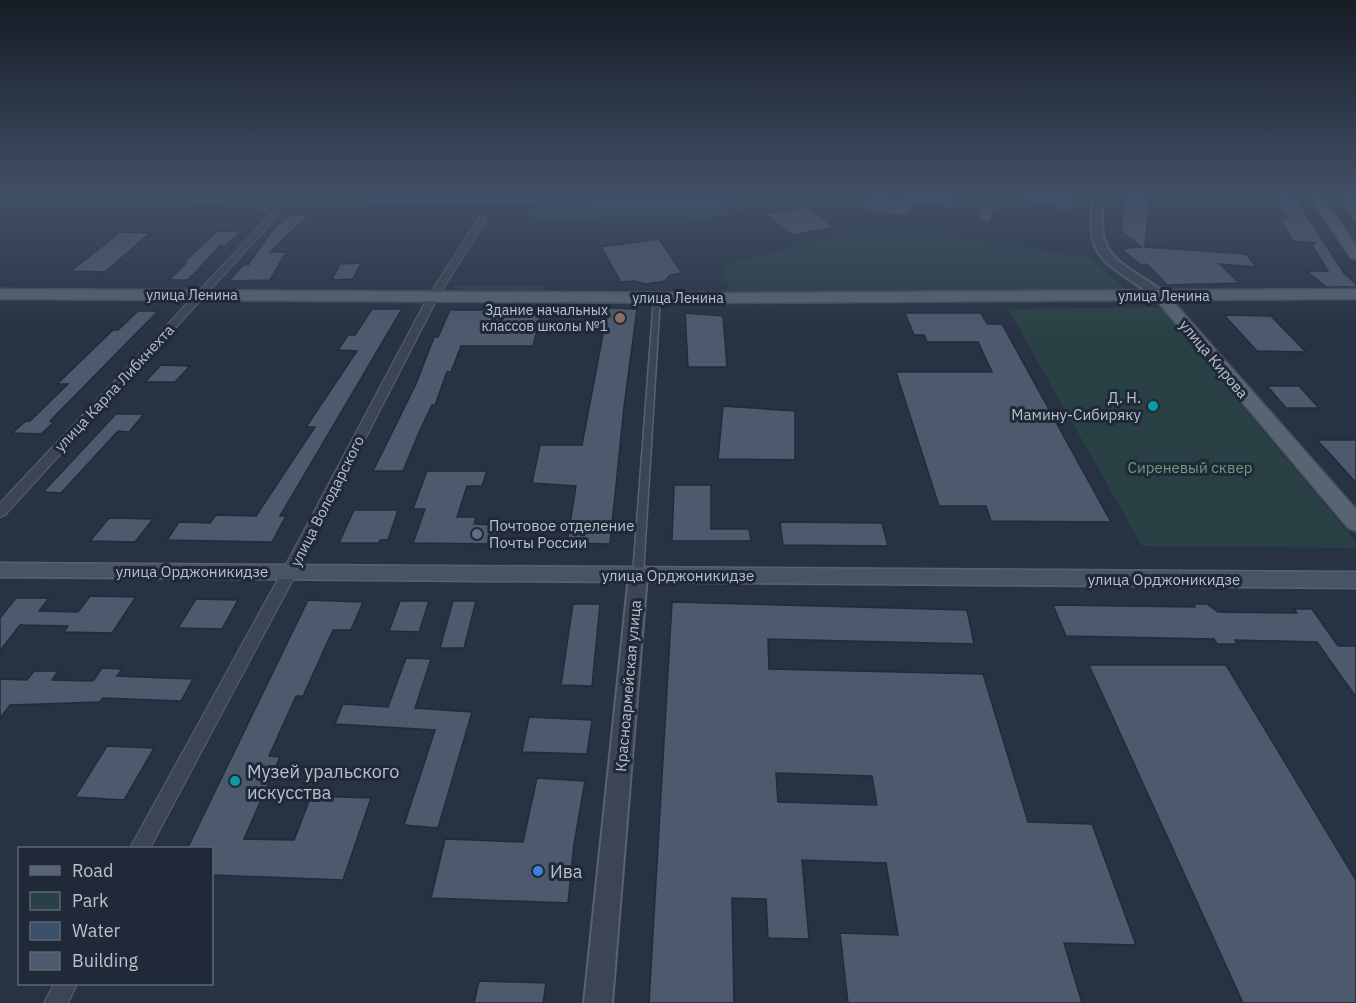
<svg xmlns="http://www.w3.org/2000/svg" width="1356" height="1003" font-family="'IBM Plex Sans',sans-serif">
<style>
.green{fill:#294144}
.water{fill:#3c506c}
.building{fill:#4d596c;stroke:#222b3a;stroke-width:1.5;fill-rule:evenodd}
.lines{fill:none;stroke-linecap:round;stroke-linejoin:round}
.pedestrian-casing{stroke:#596270;stroke-width:3}
.minor-casing{stroke:#596270;stroke-width:2}
.tertiary-casing{stroke:#596270;stroke-width:4}
.secondary-casing{stroke:#596270;stroke-width:3}
.primary-casing{stroke:#454d5c;stroke-width:3}
.pedestrian{fill:#3b4553;fill-rule:evenodd}
.minor{fill:#3b4553;fill-rule:evenodd}
.tertiary{fill:#3b4553;fill-rule:evenodd}
.secondary{fill:#495366;fill-rule:evenodd}
.primary{fill:#596473;fill-rule:evenodd}
.education-dot{fill:#8d6e63;stroke:#202938;stroke-width:2}
.culture-dot{fill:#0f9aa8;stroke:#202938;stroke-width:2}
.service-dot{fill:#5c6f8a;stroke:#202938;stroke-width:2}
.shop-dot{fill:#3f7fe0;stroke:#202938;stroke-width:2}
.labels{text-anchor:middle;dominant-baseline:central;stroke-width:6;stroke-linejoin:round;paint-order:stroke}
.far-street-label{font-size:14px;fill:#b8c0cc;stroke:#202938}
.far-poi-label{font-size:14px;fill:#b8c0cc;stroke:#202938;text-anchor:end}
.street-label{font-size:15px;fill:#b8c0cc;stroke:#202938}
.poi-label{font-size:15px;fill:#b8c0cc;stroke:#202938;text-anchor:end}
.park-label{font-size:15px;fill:#6f9d7a;stroke:#202938}
.near-poi-label{font-size:18px;fill:#b8c0cc;stroke:#202938;text-anchor:start}
</style>
<rect width="100%" height="100%" fill="#273243"/>
<!-- green -->
<g class="green">
<polygon points="780,194 810,194 796,196 794,202 674,225 537,220 524,214 539,204 631,208 721,207"/>
<polygon points="893,226 1083,257 1091,259 1127,290 735,293 729,290 722,268 726,264 867,228"/>
<polygon points="451,286 545,286 543,291 462,291"/>
<polygon points="1160,307 1356,542 1356,548 1142,546 1008,309"/>
</g>
<!-- water -->
<polygon class="water" points="249,194 780,194 721,207 631,208 479,202 401,204"/>
<!-- building -->
<g class="building">
<polygon points="870,194 904,197 905,194 959,194 951,209 916,202 908,217 860,209"/>
<polygon points="1021,194 1074,194 1070,212 1054,210 1055,206 1020,201"/>
<polygon points="1125,194 1150,194 1145,247 1246,254 1256,267 1220,264 1239,283 1167,285 1147,264 1141,265 1121,249 1141,247 1121,231"/>
<polygon points="1272,194 1293,194 1344,273 1356,284 1356,287 1326,287 1307,271 1328,271 1312,245 1315,243 1293,241 1279,218 1287,219"/>
<polygon points="1333,194 1356,195 1356,226"/>
<polygon points="984,205 996,208 989,222 976,220"/>
<polygon points="807,207 834,227 792,235 765,214"/>
<polygon points="290,214 309,215 270,252 286,252 270,280 229,281 243,265 248,265 270,233"/>
<polygon points="217,231 241,232 225,246 221,245 188,280 169,280 186,263 183,263"/>
<polygon points="120,232 150,233 105,272 71,271"/>
<polygon points="659,239 682,273 670,275 665,281 645,284 635,281 621,282 601,247"/>
<polygon points="361,263 353,279 332,280 340,264"/>
<polygon points="608,308 637,309 624,407 610,544 567,543 576,486 532,483 540,445 582,445"/>
<polygon points="372,309 402,309 280,516 286,516 272,542 167,540 179,522 210,523 216,515 256,516 315,427 306,427 357,351 338,350 348,335 355,335"/>
<polygon points="450,310 542,310 533,346 461,346 451,372 447,372 435,405 432,405 420,430 403,471 373,471 416,384 434,337 438,337"/>
<polygon points="138,311 158,311 50,421 54,422 41,434 12,433 26,421 30,421 68,384 57,384 113,330 118,330"/>
<polygon points="685,313 723,316 727,367 688,367"/>
<polygon points="905,313 981,313 987,324 1002,324 1111,522 991,521 986,506 939,506 896,372 992,372 978,342 927,342 924,335 914,335"/>
<polygon points="1224,315 1271,316 1306,352 1257,351"/>
<polygon points="161,365 190,366 175,382 145,382"/>
<polygon points="1267,386 1299,386 1319,408 1286,408"/>
<polygon points="723,406 795,411 795,460 718,459"/>
<polygon points="116,414 144,414 129,432 118,431 61,493 43,492"/>
<polygon points="1317,440 1356,440 1356,483 1332,456"/>
<polygon points="427,471 487,471 482,486 467,486 457,517 476,517 474,524 503,525 499,544 413,543 425,509 413,509"/>
<polygon points="674,485 711,485 711,529 749,529 751,541 672,541"/>
<polygon points="354,510 398,510 388,540 380,540 379,543 339,543"/>
<polygon points="109,518 153,519 135,542 90,541"/>
<polygon points="780,522 882,523 888,546 783,545"/>
<polygon points="90,596 136,597 112,633 64,632 68,626 20,625 0,651 0,618 16,598 49,598 39,611 78,612"/>
<polygon points="196,599 238,600 222,629 178,628"/>
<polygon points="308,600 363,602 351,630 333,630 303,696 296,696 269,756 280,757 244,839 294,840 311,796 371,798 343,880 212,875 212,849 187,849"/>
<polygon points="400,601 429,601 419,632 389,631"/>
<polygon points="453,601 476,601 464,648 440,648"/>
<path d="M 672,602 L 967,610 L 974,644 L 768,639 L 769,669 L 983,674 L 1028,822 L 1092,824 L 1136,945 L 1064,943 L 1082,1003 L 848,1003 L 840,933 L 898,935 L 886,863 L 802,860 L 809,939 L 768,938 L 766,899 L 732,898 L 734,1003 L 649,1003 ZM 776,773 L 872,776 L 877,805 L 778,802 Z"/>
<polygon points="573,604 600,604 592,686 561,685"/>
<polygon points="1193,604 1207,604 1218,612 1297,613 1294,609 1312,609 1338,646 1356,646 1356,697 1317,642 1235,640 1237,644 1217,644 1214,639 1066,636 1053,605 1195,607"/>
<polygon points="406,658 431,659 415,708 472,712 438,828 404,825 435,730 335,724 343,704 388,707"/>
<polygon points="1089,665 1226,665 1356,880 1356,1003 1243,1003"/>
<polygon points="102,668 122,669 117,676 193,679 181,701 103,698 100,702 10,705 0,718 0,679 27,680 34,671 58,671 52,680 93,681"/>
<polygon points="529,717 592,720 587,754 522,752"/>
<polygon points="107,746 154,748 124,800 75,797"/>
<polygon points="537,778 585,781 574,844 568,903 431,898 445,839 523,842"/>
<polygon points="479,981 546,983 543,1003 474,1003"/>
</g>
<g class="lines">
<!-- pedestrian casing -->
<g class="pedestrian-casing">
<polygon id="pedestrian" points="657,296 660,298 643,575 641,578 635,578 633,575 654,298"/>
</g>
<!-- minor casing -->
<g class="minor-casing">
<g id="minor">
<path d="M 150,194 C 176,192 261,198 281,212 L 5,515 L 0,517 L 0,503 L 272,213 L 257,207 L 154,196 Z"/>
<polygon points="480,216 487,218 439,295 297,572 150,848 130,848 283,570 429,295"/>
<polygon points="54,984 77,984 68,1003 44,1003"/>
</g>
</g>
<!-- tertiary casing -->
<g class="tertiary-casing">
<g id="tertiary">
<path d="M 1094,194 L 1104,194 C 1094,261 1118,258 1165,293 L 1165,299 L 1157,299 C 1109,262 1082,263 1094,194 Z"/>
<polygon points="638,568 644,570 647,575 612,1003 584,1003 629,575 632,570"/>
</g>
</g>
<!-- secondary casing -->
<g class="secondary-casing">
<polygon id="secondary" points="0,563 1356,572 1356,588 0,577"/>
</g>
<!-- primary casing -->
<g class="primary-casing">
<g id="primary">
<polygon points="1308,194 1320,194 1356,245 1356,259 1351,258"/>
<polygon points="0,289 707,293 1356,289 1356,299 1172,300 1356,509 1356,531 1348,528 1156,300 707,303 0,299"/>
</g>
</g>
<!-- pedestrian -->
<use href="#pedestrian" class="pedestrian"/>
<!-- minor -->
<use href="#minor" class="minor"/>
<!-- tertiary -->
<use href="#tertiary" class="tertiary"/>
<!-- secondary -->
<use href="#secondary" class="secondary"/>
<!-- primary -->
<use href="#primary" class="primary"/>
</g>
<!-- sky -->
<linearGradient id="sky" x2="0" y2="1"><stop stop-color="#151c25"/><stop offset="0.58" stop-color="#414f66"/><stop offset="1" stop-color="#414f66" stop-opacity="0"/></linearGradient>
<rect width="1356" height="334" fill="url(#sky)"/>
<!-- markers -->
<circle class="education-dot" cx="620" cy="318" r="6"/>
<g class="culture-dot">
<circle cx="1153" cy="406" r="6"/>
<circle cx="235" cy="781" r="6"/>
</g>
<circle class="service-dot" cx="477" cy="534" r="6"/>
<circle class="shop-dot" cx="538" cy="871" r="6"/>
<g class="labels">
<!-- far-street labels -->
<g class="far-street-label">
<text x="192" y="295">улица Ленина</text>
<text x="1164" y="296">улица Ленина</text>
<text x="678" y="298">улица Ленина</text>
</g>
<!-- far-poi labels -->
<g class="far-poi-label">
<text x="608" y="310">Здание начальных<tspan x="608" dy="16">классов школы №1</tspan></text>
</g>
<!-- street labels -->
<g class="street-label">
<text transform="translate(1214 359) rotate(50)">улица Кирова</text>
<text transform="translate(114 388) rotate(-47)">улица Карла Либкнехта</text>
<text transform="translate(327 501) rotate(-63)">улица Володарского</text>
<text x="192" y="571">улица Орджоникидзе</text>
<text x="678" y="575">улица Орджоникидзе</text>
<text x="1164" y="579">улица Орджоникидзе</text>
<text transform="translate(628 686) rotate(-85)">Красноармейская улица</text>
</g>
<!-- poi labels -->
<g class="poi-label">
<text x="1141" y="397">Д. Н.<tspan x="1141" dy="17">Мамину-Сибиряку</tspan></text>
<text x="489" y="525" text-anchor="start">Почтовое отделение<tspan x="489" dy="17">Почты России</tspan></text>
</g>
<!-- park labels -->
<g class="park-label">
<text x="1190" y="467">Сиреневый сквер</text>
</g>
<!-- near-poi labels -->
<g class="near-poi-label">
<text x="247" y="771">Музей уральского<tspan x="247" dy="21">искусства</tspan></text>
<text x="550" y="871">Ива</text>
</g>
</g>
<!-- legend -->
<rect x="18" y="847" width="195" height="138" fill="#202938" stroke="#5d6573" stroke-width="1.5"/>
<rect x="30" y="866" width="30" height="9" fill="#596473" stroke="#5d6573" stroke-width="1.5"/>
<text x="72" y="877" font-size="18" fill="#b8c0cc">Road</text>
<rect x="30" y="892" width="30" height="18" fill="#294144" stroke="#5d6573" stroke-width="1.5"/>
<text x="72" y="907" font-size="18" fill="#b8c0cc">Park</text>
<rect x="30" y="922" width="30" height="18" fill="#3c506c" stroke="#5d6573" stroke-width="1.5"/>
<text x="72" y="937" font-size="18" fill="#b8c0cc">Water</text>
<rect x="30" y="952" width="30" height="18" fill="#4d596c" stroke="#5d6573" stroke-width="1.5"/>
<text x="72" y="967" font-size="18" fill="#b8c0cc">Building</text>
</svg>
